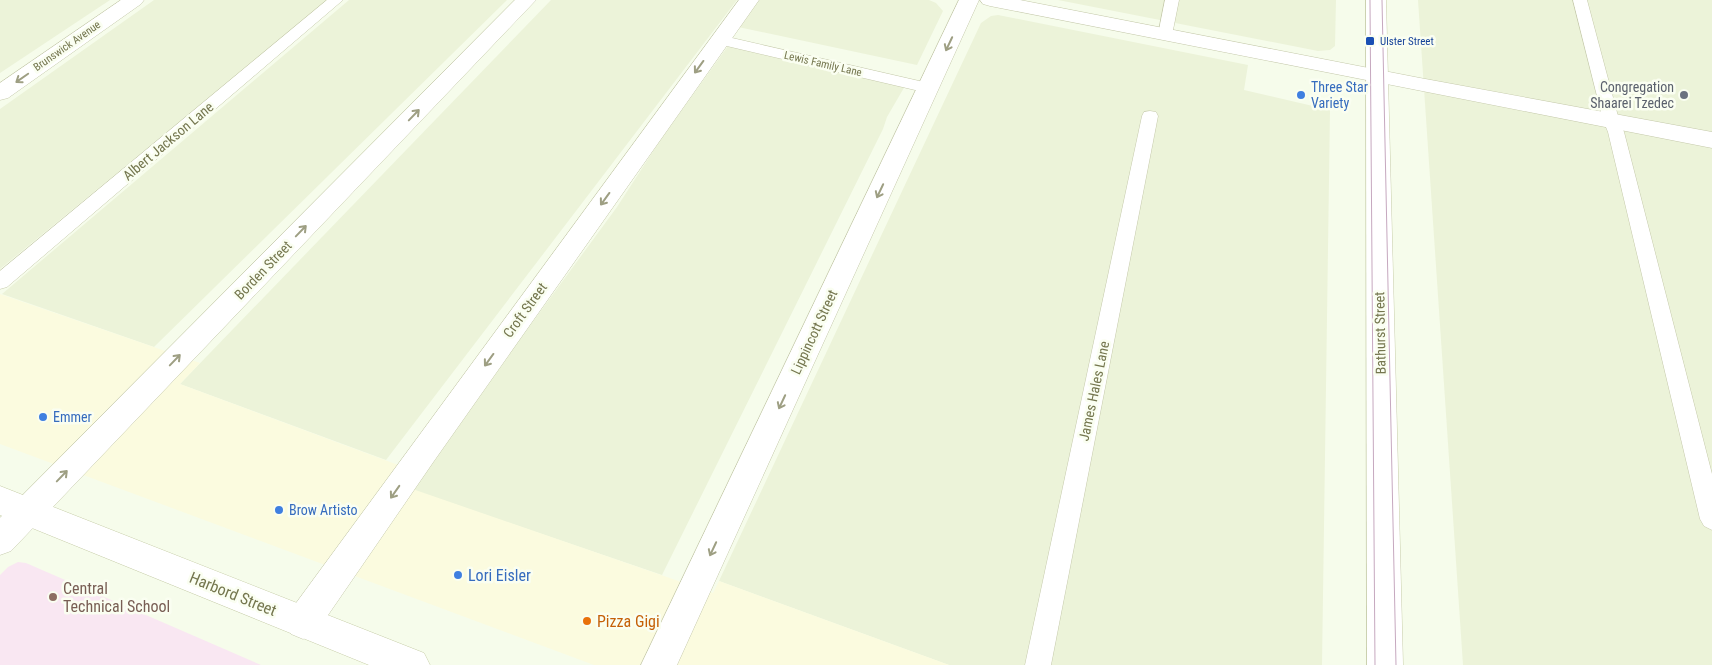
<svg xmlns="http://www.w3.org/2000/svg" width="1712" height="665" font-family="'Roboto Condensed',sans-serif">
<style>
.residential{fill:#ecf3d9}
.commercial{fill:#fbfbdf}
.education{fill:#f9e7f2}
.lines{fill:none;stroke-linecap:round;stroke-linejoin:round}
.lane-casing{stroke:#c5c9ab;stroke-width:1}
.street-casing{stroke:#c5c9ab;stroke-width:1}
.secondary-casing{stroke:#c7cda9;stroke-width:1}
.lane{fill:#fff;fill-rule:evenodd}
.street{fill:#fff;fill-rule:evenodd}
.secondary{fill:#fff;fill-rule:evenodd}
.tram{stroke:#c6a8bf;stroke-width:1}
.oneway{stroke:#9e9f83}
.transit-dot{fill:#1a4fb4;stroke:#fafef1;stroke-width:2}
.shop-dot{fill:#3f7fe0;stroke:#fafef1;stroke-width:2}
.worship-dot{fill:#6b7280;stroke:#fafef1;stroke-width:2}
.education-dot{fill:#8d6e63;stroke:#fafef1;stroke-width:2}
.food-dot{fill:#e8710a;stroke:#fafef1;stroke-width:2}
.labels{text-anchor:middle;dominant-baseline:central;stroke-width:5;stroke-linejoin:round;paint-order:stroke}
.far-transit-label{font-size:11px;fill:#164399;stroke:#fafef1;text-anchor:start}
.far-street-label{font-size:11px;fill:#74764e;stroke:#fafef1}
.shop-label{font-size:14px;fill:#366cbe;stroke:#fafef1;text-anchor:start}
.worship-label{font-size:14px;fill:#5b616d;stroke:#fafef1;text-anchor:end}
.street-label{font-size:14px;fill:#74764e;stroke:#fafef1}
.near-shop-label{font-size:16px;fill:#366cbe;stroke:#fafef1;text-anchor:start}
.near-education-label{font-size:16px;fill:#785e54;stroke:#fafef1;text-anchor:start}
.near-street-label{font-size:16px;fill:#74764e;stroke:#fafef1}
.near-food-label{font-size:16px;fill:#c56008;stroke:#fafef1;text-anchor:start}
</style>
<rect width="100%" height="100%" fill="#f6fceb"/>
<!-- residential -->
<g class="residential">
<polygon points="0,0 110,0 0,73"/>
<polygon points="154,0 328,0 0,269 0,109"/>
<polygon points="349,0 507,0 154,347 2,294"/>
<polygon points="551,0 737,0 386,460 180,384"/>
<polygon points="759,0 929,0 936,3 943,11 917,65 738,27"/>
<polygon points="1058,0 1336,0 1335,46 1330,50 1318,51"/>
<polygon points="1418,0 1712,0 1712,665 1463,665"/>
<polygon points="998,15 1248,65 1244,90 1330,110 1322,665 949,665 719,581 981,23 991,16"/>
<polygon points="728,46 905,86 887,117 883,129 662,575 410,489 617,207 661,139"/>
</g>
<!-- commercial -->
<polygon class="commercial" points="0,294 200,363 180,384 409,469 398,484 713,593 719,581 949,665 594,665 0,444"/>
<!-- education -->
<polygon class="education" points="18,562 26,563 261,665 0,665 0,575 8,567"/>
<g class="lines">
<!-- lane casing -->
<g class="lane-casing">
<g id="lane">
<polygon points="327,0 343,0 7,287 0,289 0,271"/>
<polygon points="1165,0 1179,0 1172,35 1170,38 1160,38 1158,35"/>
<polygon points="1573,0 1587,0 1619,120 1624,132 1712,474 1712,530 1704,526 1700,519 1608,132 1603,120"/>
<polygon points="719,35 928,83 934,84 936,88 934,92 928,93 714,43 711,40 714,37"/>
<polygon points="1150,111 1156,112 1158,116 1051,665 1025,665 1142,116 1144,112"/>
</g>
</g>
<!-- street casing -->
<g class="street-casing">
<g id="street">
<polygon points="121,0 144,0 141,4 8,98 0,100 0,83"/>
<polygon points="515,0 536,0 11,551 0,555 0,518"/>
<polygon points="739,0 759,0 434,461 315,634 303,639 291,634 286,622 291,610"/>
<polygon points="959,0 979,0 677,665 641,665"/>
<polygon points="980,0 1020,0 1420,78 1712,132 1712,148 990,6 983,4"/>
</g>
</g>
<!-- secondary casing -->
<g class="secondary-casing">
<g id="secondary">
<polygon points="1366,0 1386,0 1403,665 1367,665"/>
<polygon points="0,486 424,653 430,665 369,665 0,515"/>
</g>
</g>
<!-- lane -->
<use href="#lane" class="lane"/>
<!-- street -->
<use href="#street" class="street"/>
<!-- secondary -->
<use href="#secondary" class="secondary"/>
<!-- tram -->
<g class="tram">
<polyline points="1370,0 1375,665"/>
<polyline points="1382,0 1396,665"/>
</g>
</g>
<!-- one-way arrows -->
<defs><path id="oneway-shaft" d="M-6 0H5M1.5-3L5.5 0L1.5 3" fill="none" stroke-width="1.6" stroke-linecap="round" stroke-linejoin="round" transform="scale(1.25)"/></defs>
<g class="oneway">
<use href="#oneway-shaft" transform="translate(949 44) rotate(115)"/>
<use href="#oneway-shaft" transform="translate(699 67) rotate(126)"/>
<use href="#oneway-shaft" transform="translate(22 78) rotate(145)"/>
<use href="#oneway-shaft" transform="translate(414 115) rotate(-46)"/>
<use href="#oneway-shaft" transform="translate(880 191) rotate(115)"/>
<use href="#oneway-shaft" transform="translate(605 199) rotate(126)"/>
<use href="#oneway-shaft" transform="translate(301 231) rotate(-46)"/>
<use href="#oneway-shaft" transform="translate(175 360) rotate(-46)"/>
<use href="#oneway-shaft" transform="translate(489 360) rotate(126)"/>
<use href="#oneway-shaft" transform="translate(782 402) rotate(115)"/>
<use href="#oneway-shaft" transform="translate(62 476) rotate(-46)"/>
<use href="#oneway-shaft" transform="translate(395 492) rotate(125)"/>
<use href="#oneway-shaft" transform="translate(713 549) rotate(115)"/>
</g>
<!-- markers -->
<rect class="transit-dot" x="1365" y="36" width="10" height="10" rx="2.5"/>
<g class="shop-dot">
<circle cx="1301" cy="95" r="5"/>
<circle cx="43" cy="417" r="5"/>
<circle cx="279" cy="510" r="5"/>
<circle cx="458" cy="575" r="5"/>
</g>
<circle class="worship-dot" cx="1684" cy="95" r="5"/>
<circle class="education-dot" cx="53" cy="597" r="5"/>
<circle class="food-dot" cx="587" cy="621" r="5"/>
<g class="labels">
<!-- far-transit labels -->
<g class="far-transit-label">
<text x="1380" y="41">Ulster Street</text>
</g>
<!-- far-street labels -->
<g class="far-street-label">
<text transform="translate(67 46) rotate(-35)">Brunswick Avenue</text>
<text transform="translate(823 64) rotate(13)">Lewis Family Lane</text>
</g>
<!-- shop labels -->
<g class="shop-label">
<text x="1311" y="87">Three Star<tspan x="1311" dy="16">Variety</tspan></text>
<text x="53" y="417">Emmer</text>
<text x="289" y="510">Brow Artisto</text>
</g>
<!-- worship labels -->
<g class="worship-label">
<text x="1674" y="87">Congregation<tspan x="1674" dy="16">Shaarei Tzedec</tspan></text>
</g>
<!-- street labels -->
<g class="street-label">
<text transform="translate(168 141) rotate(-40)">Albert Jackson Lane</text>
<text transform="translate(263 270) rotate(-46)">Borden Street</text>
<text transform="translate(525 310) rotate(-54)">Croft Street</text>
<text transform="translate(814 332) rotate(-65)">Lippincott Street</text>
<text transform="translate(1380 333) rotate(-91)">Bathurst Street</text>
<text transform="translate(1094 391) rotate(-78)">James Hales Lane</text>
</g>
<!-- near-shop labels -->
<g class="near-shop-label">
<text x="468" y="575">Lori Eisler</text>
</g>
<!-- near-education labels -->
<g class="near-education-label">
<text x="63" y="588">Central<tspan x="63" dy="18">Technical School</tspan></text>
</g>
<!-- near-street labels -->
<g class="near-street-label">
<text transform="translate(233 594) rotate(22)">Harbord Street</text>
</g>
<!-- near-food labels -->
<g class="near-food-label">
<text x="597" y="621">Pizza Gigi</text>
</g>
</g>
</svg>
